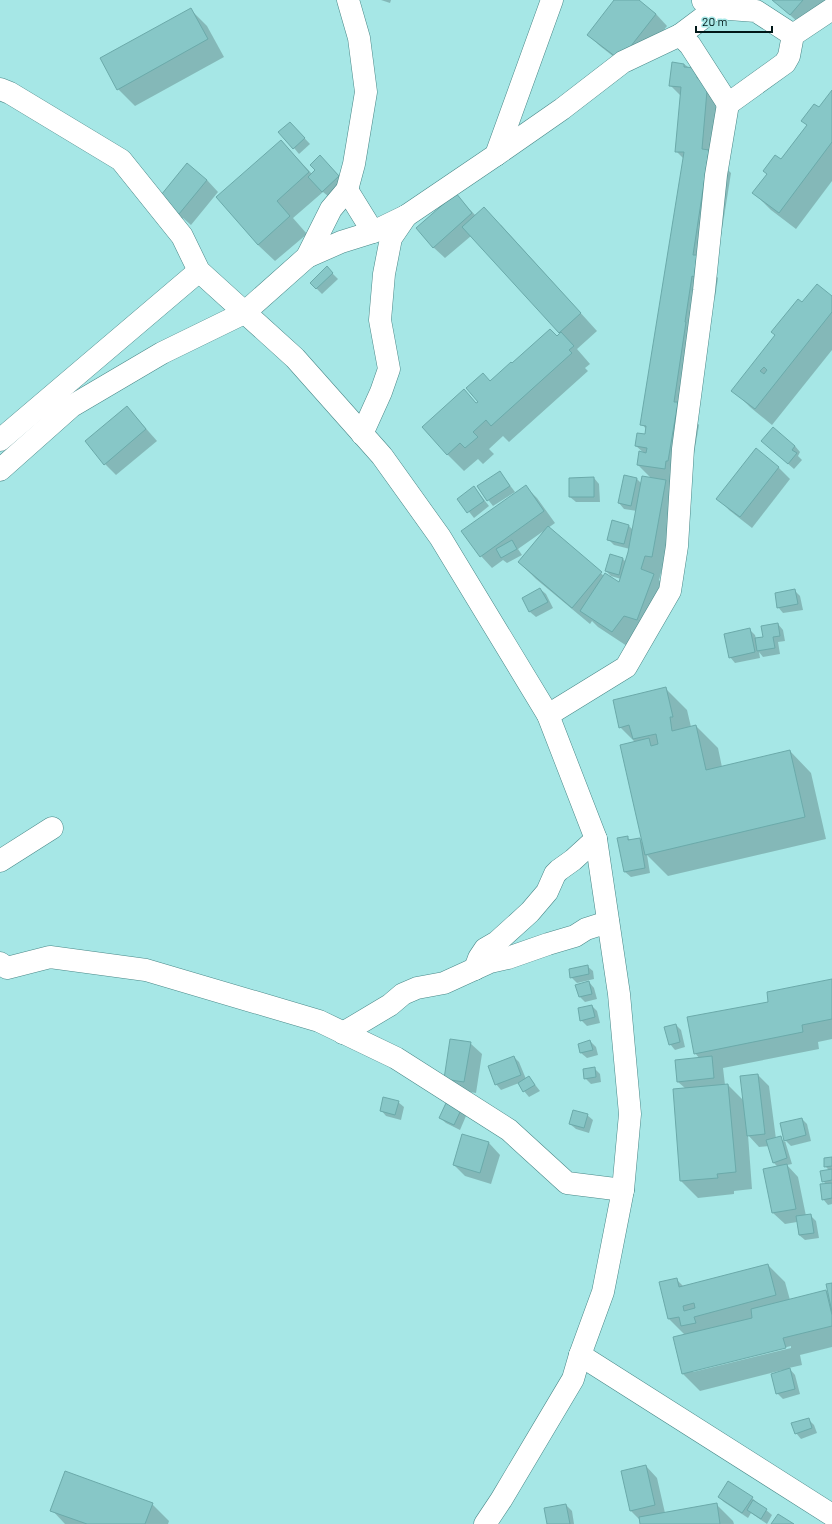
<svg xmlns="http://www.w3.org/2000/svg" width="832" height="1524" font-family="Barlow,sans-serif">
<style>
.shadow{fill:#0003;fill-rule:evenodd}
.building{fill:#87c7c7;stroke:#6baaaa;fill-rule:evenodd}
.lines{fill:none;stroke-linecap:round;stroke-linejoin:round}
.minor-casing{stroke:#498888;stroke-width:23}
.minor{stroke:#fff;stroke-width:22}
</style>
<rect width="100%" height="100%" fill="#a6e7e6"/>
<!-- shadow -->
<g class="shadow">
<polygon points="381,0 391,0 390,3"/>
<polygon points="615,0 637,0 656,14 667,26 632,71 600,46 588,35"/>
<polygon points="773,0 832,0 808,31"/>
<polygon points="190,9 207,26 224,57 135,106 118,89"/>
<polygon points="684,64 720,91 724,166 731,173 715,274 718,278 715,298 714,297 696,421 699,425 689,483 683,498 659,580 671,591 630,648 598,627 592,621 590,624 536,579 519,562 545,530 518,549 522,555 507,563 503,560 492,568 481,556 526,487 537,498 555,523 548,528 604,576 619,584 621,579 611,576 606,571 610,555 623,559 626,562 630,549 614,545 608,539 629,526 633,530 637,511 624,509 619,503 625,476 637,479 642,484 651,478 638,465 644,453 636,446 646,435 646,429 642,424 684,159 676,151 681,96 670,85"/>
<polygon points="832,92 832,181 796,229 771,210 754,193 781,160 807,125 803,121 819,109"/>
<polygon points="296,129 310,144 299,154 294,148"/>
<polygon points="281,141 312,174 326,162 344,182 328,196 323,192 293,218 307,234 275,261 258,245"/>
<polygon points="207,180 218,192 191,225 183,218 181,220 170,211"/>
<polygon points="456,195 476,216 501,225 597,331 577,349 590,364 585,368 588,371 509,442 503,436 489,449 494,454 483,464 478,459 464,471 447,454 464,390 477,404 490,382 512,364 561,334 471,236 445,258 433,247"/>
<polygon points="327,268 338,279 322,294 311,283"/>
<polygon points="832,297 832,350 772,425 750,407 733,390 802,304"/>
<polygon points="127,407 157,441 116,475 105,464"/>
<polygon points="762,441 795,446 800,452 798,456 802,460 794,469"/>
<polygon points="756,450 779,468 790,479 752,528 729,510 718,498"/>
<polygon points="500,472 515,492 493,506 478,487"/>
<polygon points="594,478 599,484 600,502 576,502 570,497"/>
<polygon points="474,487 489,506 474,518 459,499"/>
<polygon points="540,589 546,594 553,608 536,617 530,612 523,598"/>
<polygon points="795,591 800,596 803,610 783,613 778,607"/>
<polygon points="778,624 783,630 785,641 778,642 780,654 763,657 759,652 760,658 735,663 730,657 750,630 755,635 756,639 764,638"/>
<polygon points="666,689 687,710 691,727 696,726 718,748 722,767 790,751 811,773 826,839 668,876 647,855 650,873 631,877 625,872 627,837 631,841 639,839 643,843 635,742 620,727"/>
<polygon points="587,966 593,971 594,979 577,983 571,977"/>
<polygon points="832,980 832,1039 818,1042 819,1049 723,1068 725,1085 728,1085 744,1101 758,1075 769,1086 776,1139 780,1138 786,1143 785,1141 792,1164 787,1165 798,1177 806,1216 810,1215 816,1221 819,1238 805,1240 799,1235 797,1222 785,1224 773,1213 764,1170 778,1167 773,1162 769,1146 759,1147 748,1135 752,1189 734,1191 734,1194 698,1198 681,1181 685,1088 678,1082 700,1059 695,1053 770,1002"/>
<polygon points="589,982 594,988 597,999 585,1002 580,997"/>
<polygon points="592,1006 597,1011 600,1023 587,1026 581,1020"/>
<polygon points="676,1025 681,1030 685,1047 675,1050 670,1044"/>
<polygon points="590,1041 596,1047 598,1055 587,1058 581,1053 579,1044"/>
<polygon points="470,1043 482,1054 476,1093 456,1090 445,1079"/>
<polygon points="514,1057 519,1062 526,1079 529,1077 540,1091 529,1097 524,1091 519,1083 501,1090 496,1084"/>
<polygon points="594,1068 600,1074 601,1082 591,1084 585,1078"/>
<polygon points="398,1102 404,1107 401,1120 386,1116 381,1110"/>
<polygon points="461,1111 466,1116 460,1130 446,1123 440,1118"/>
<polygon points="587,1115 593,1120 589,1133 576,1129 570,1124"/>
<polygon points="802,1119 807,1124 811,1141 791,1146 785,1140"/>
<polygon points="463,1135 489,1143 500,1155 491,1184 465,1176 454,1165"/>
<polygon points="832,1158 832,1204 828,1205 823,1199 826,1184 823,1181 830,1171 825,1166"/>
<path d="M 768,1265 L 785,1282 L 790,1300 L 826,1291 L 829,1294 L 832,1284 L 832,1347 L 800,1355 L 802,1365 L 789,1368 L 795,1375 L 800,1394 L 783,1399 L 777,1393 L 783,1370 L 700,1391 L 683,1374 L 685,1335 L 669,1319 L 676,1279 L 684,1287 ZM 791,1346 L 791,1348 L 693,1372 L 693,1370 Z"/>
<polygon points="808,1419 814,1425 817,1433 801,1439 796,1433"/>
<polygon points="646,1466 657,1478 665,1513 716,1504 733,1521 734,1524 642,1524 641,1521 631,1511"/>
<polygon points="719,1497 752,1498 772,1515 767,1524 751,1513 748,1518 724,1502"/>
<polygon points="152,1504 169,1521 168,1524 65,1524 52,1510"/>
<polygon points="566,1505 572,1511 574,1524 548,1524"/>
</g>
<!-- building -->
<g class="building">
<polygon points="614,0 639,0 656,14 620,60 587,35"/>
<polygon points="772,0 803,0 790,15"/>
<polygon points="191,8 208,39 117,90 100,58"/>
<polygon points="672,62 684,64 684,67 698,68 697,78 708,79 702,149 709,150 693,255 697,255 694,277 692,276 685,322 686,322 674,402 678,402 668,461 666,461 665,469 637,465 639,451 646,453 647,448 635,446 637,433 645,434 646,426 640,425 684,152 675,152 681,87 669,86"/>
<polygon points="832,90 832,142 779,213 752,193 767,174 763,171 775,155 781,159 807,125 801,121 814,104 819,107"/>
<polygon points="290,122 305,138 293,149 278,132"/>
<polygon points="281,140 309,172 277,201 290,216 258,245 216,197"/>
<polygon points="320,155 339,176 322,192 308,177 315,170 310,165"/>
<polygon points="187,163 207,180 179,214 171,207 157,200"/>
<polygon points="456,193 472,213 433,248 416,228"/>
<polygon points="484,207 581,313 559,333 462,227"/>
<polygon points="327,266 333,273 316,289 310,283"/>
<path d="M 817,284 L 832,296 L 832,312 L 755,409 L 731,391 L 775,335 L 771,332 L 798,299 L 802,302 ZM 764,367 L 767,370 L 764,374 L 760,371 Z"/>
<polygon points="550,329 557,336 561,332 574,346 569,350 572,353 491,426 486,420 473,432 478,437 465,448 460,443 447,455 422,427 464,389 476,403 478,402 466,388 483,373 490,381 511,362 512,363"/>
<polygon points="127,406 146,429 104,465 85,441"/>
<polygon points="773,427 795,446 792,450 797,453 788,464 761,441"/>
<polygon points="756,448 779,467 740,517 716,499"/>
<polygon points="500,471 510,486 487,501 477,486"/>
<polygon points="624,475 637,478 631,506 618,503"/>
<polygon points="642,476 666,480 652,557 645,556 641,569 654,574 637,620 624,616 612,632 580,611 605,573 619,582 628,552"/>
<polygon points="594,477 594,497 569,497 569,478"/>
<polygon points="526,485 544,511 480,557 461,531"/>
<polygon points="474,486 484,501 467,513 457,499"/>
<polygon points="612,520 629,525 624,544 607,540"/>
<polygon points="548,526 602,572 572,608 518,562"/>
<polygon points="512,540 517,549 501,558 496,549"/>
<polygon points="610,554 623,558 619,575 605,571"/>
<polygon points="540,588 548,602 529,612 522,598"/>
<polygon points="795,589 798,604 777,608 775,593"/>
<polygon points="778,623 780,636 773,637 775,648 757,651 755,638 763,637 761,626"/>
<polygon points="750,628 755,652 729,658 724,634"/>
<polygon points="666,687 673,717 670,717 672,731 696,725 706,770 790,750 805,817 645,855 620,745 649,738 651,746 658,744 656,734 633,739 629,725 619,728 613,700"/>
<polygon points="628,836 628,840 640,838 645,868 624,872 617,838"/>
<polygon points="588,965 589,974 570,978 569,969"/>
<polygon points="832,979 832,1019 802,1025 803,1032 694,1054 687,1017 768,1002 767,992"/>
<polygon points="589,981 592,994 579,997 575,985"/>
<polygon points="592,1005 595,1017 580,1021 578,1008"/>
<polygon points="676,1024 680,1042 669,1045 664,1027"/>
<polygon points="450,1039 471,1042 464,1082 444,1079"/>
<polygon points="590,1040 593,1050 580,1053 578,1044"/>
<polygon points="514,1056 521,1075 495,1085 488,1066"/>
<polygon points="712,1056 714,1078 677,1082 675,1060"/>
<polygon points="595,1067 596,1077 584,1079 583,1069"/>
<polygon points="758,1074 765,1134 747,1136 740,1076"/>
<polygon points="529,1076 535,1085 523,1092 518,1083"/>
<polygon points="728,1084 736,1172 717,1174 718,1178 680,1181 673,1089"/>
<polygon points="383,1097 399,1101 395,1115 380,1111"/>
<polygon points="446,1103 461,1110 454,1125 439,1118"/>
<polygon points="573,1110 588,1114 584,1128 569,1124"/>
<polygon points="802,1118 806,1135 784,1141 780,1123"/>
<polygon points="462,1134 489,1142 480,1173 453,1165"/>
<polygon points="781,1136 787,1158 773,1163 766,1140"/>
<polygon points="832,1157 832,1166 824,1167 824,1158"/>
<polygon points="787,1164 796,1209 772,1213 763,1169"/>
<polygon points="832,1169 832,1180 822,1182 820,1171"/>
<polygon points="832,1183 832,1198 822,1200 820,1184"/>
<polygon points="811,1214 814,1233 799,1235 796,1216"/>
<path d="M 768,1264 L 776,1295 L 694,1317 L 696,1323 L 681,1326 L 679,1317 L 668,1319 L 659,1282 L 677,1278 L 679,1287 ZM 694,1303 L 695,1308 L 684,1311 L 683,1306 Z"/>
<polygon points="832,1283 832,1312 826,1284"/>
<polygon points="826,1290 832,1315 832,1326 783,1338 786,1348 682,1374 673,1337 752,1318 751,1309"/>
<polygon points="790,1368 795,1389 776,1394 771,1374"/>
<polygon points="809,1418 812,1428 795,1434 791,1423"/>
<polygon points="646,1465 655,1505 630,1511 621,1471"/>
<polygon points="65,1471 153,1503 145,1524 87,1524 50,1511"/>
<polygon points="728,1481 753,1497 742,1513 718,1497"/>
<polygon points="753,1500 767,1509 761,1519 747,1510"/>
<polygon points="717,1503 720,1524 640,1524 639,1517"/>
<polygon points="566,1504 570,1524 547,1524 544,1508"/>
<polygon points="778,1514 794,1524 771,1524"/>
</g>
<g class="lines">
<!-- minor casing -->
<g class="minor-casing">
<g id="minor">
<polyline points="703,1 716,8 756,11 793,35"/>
<polyline points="716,8 680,35 690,45 728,104"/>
<polyline points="0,89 10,93 121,160 182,236 199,271 295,358 382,456 440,537 548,715 596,839 619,994 630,1114 623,1190 603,1292 580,1355 573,1379 501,1500 485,1524"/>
<polyline points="496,155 562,109 623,62 680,35"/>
<polyline points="347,190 373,232"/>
<polyline points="307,257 331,209 347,190 354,164 366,92 359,38 348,0"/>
<polyline points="362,434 381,392 389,369 380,320 384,274 391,238 406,216"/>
<polyline points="0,440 199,271"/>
<polyline points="0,470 72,406 162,353 244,313 307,257 341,242 373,232 406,216 496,155 552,0"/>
<polyline points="548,715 626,667 670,591 677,546 683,449 704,291 716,175 728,104 785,63 789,56 793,35 832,9"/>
<polyline points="0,861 52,828"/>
<polyline points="0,963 7,968 50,957 146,970 319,1021 396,1058 509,1130 567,1183 623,1190"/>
<polyline points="475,969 479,958 485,949 497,942 530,912 547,892 555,874 559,870 573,860 596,839"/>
<polyline points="343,1033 390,1005 403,994 417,988 444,983 490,962 508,958 548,944 575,936 586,929 608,922"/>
<polyline points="580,1355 832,1515"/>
</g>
</g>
<!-- minor -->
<use href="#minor" class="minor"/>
</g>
<!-- scale -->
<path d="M696 26v6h76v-6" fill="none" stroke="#001818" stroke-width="2"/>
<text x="702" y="26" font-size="12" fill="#001818" stroke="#a6e7e6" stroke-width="3" paint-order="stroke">20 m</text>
</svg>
